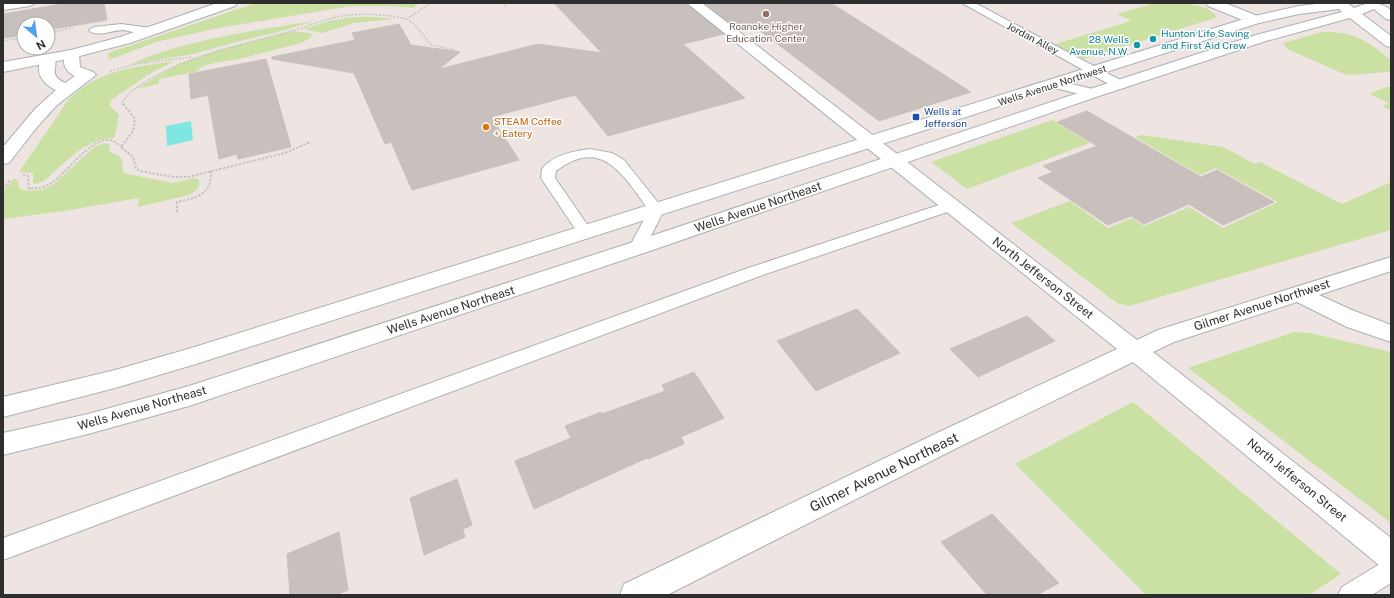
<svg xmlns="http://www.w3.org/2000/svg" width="1394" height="598" font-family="'Public Sans',sans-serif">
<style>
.green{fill:#cbe0a3}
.water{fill:#7ee7e1}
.building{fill:#c7c0bd;stroke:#cac0bb}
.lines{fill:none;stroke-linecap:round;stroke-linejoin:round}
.service-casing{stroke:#abb0b5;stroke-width:2}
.minor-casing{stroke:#abb0b5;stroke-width:2}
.tertiary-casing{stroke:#abb0b5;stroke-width:2}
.secondary-casing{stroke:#abb0b5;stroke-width:2}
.path-far1{stroke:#c4c4c4;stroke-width:1.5;stroke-dasharray:2 1.5;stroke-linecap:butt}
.path{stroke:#c4c4c4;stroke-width:2;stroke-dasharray:2.5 1.5;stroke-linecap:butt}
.service{fill:#fff;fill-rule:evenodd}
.minor{fill:#fff;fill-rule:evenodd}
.tertiary{fill:#fff;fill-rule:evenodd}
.secondary{fill:#fff;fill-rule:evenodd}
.education-dot{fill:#8d6e63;stroke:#fff;stroke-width:1.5}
.culture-dot{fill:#0f9aa8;stroke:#fff;stroke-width:1.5}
.transit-dot{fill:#1a4fb4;stroke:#fff;stroke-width:1.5}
.food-dot{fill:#e8710a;stroke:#fff;stroke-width:1.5}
.labels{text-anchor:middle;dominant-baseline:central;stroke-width:3;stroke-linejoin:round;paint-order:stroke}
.far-education-label{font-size:10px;fill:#785e54;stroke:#fff}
.far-culture-label{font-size:10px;fill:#0d838f;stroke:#fff;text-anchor:start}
.far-street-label{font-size:10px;fill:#2e2e2e;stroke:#fff}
.far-transit-label{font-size:10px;fill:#164399;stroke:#fff;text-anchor:start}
.far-food-label{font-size:10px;fill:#c56008;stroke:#fff;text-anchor:start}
.street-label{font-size:12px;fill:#2e2e2e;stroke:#fff}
.near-street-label{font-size:14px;fill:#2e2e2e;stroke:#fff}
</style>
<rect width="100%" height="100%" fill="#eee5e2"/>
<!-- green -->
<g class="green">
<polygon points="256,3 420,3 413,8 392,6 351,6 218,28 156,42 109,60 108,53"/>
<path d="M 1155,3 C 1171,3 1206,1 1216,16 L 1215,18 L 1084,59 L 1055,44 L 1131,21 L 1117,14 Z"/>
<polygon points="353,17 375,17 395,19 354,23 322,33 304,29 329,21"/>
<path d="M 314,21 L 278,32 L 240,41 L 193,54 L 128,65 C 187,39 251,31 314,21 Z"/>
<polygon points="293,31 313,34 309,39 301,43 244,58 215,63 203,66 195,72 159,79 159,84 136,89 180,63 222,49"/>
<path d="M 1322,32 C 1354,31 1368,41 1391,60 L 1391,72 C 1378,72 1355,76 1344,74 L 1287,49 L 1283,43 Z"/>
<path d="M 175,61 L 151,73 L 112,99 L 109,105 L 119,115 L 114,138 C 85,138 64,164 44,181 L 35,184 L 33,183 L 33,173 L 19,172 L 69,99 C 100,69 135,67 175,61 Z"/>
<polygon points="1386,87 1391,87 1391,111 1382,106 1389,103 1372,95 1371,93"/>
<polygon points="1052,120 1090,143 967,189 931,162"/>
<polygon points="1142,135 1223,147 1255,164 1260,162 1342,204 1391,182 1391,230 1129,306 1117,303 1011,223 1070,201 1108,228 1132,218 1144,226 1189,207 1223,228 1278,202 1216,168 1200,175 1135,137"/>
<path d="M 105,143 L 110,145 L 109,152 L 118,155 L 122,159 L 123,173 L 173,183 L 194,178 L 199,180 C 200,188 196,191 189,195 L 138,207 L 139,198 L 64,211 L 3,219 L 3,192 L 14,178 L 18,182 L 19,188 L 23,190 C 34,192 44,190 54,184 L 94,147 Z"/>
<polygon points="1294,332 1310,333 1391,352 1391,523 1188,368"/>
<polygon points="1133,402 1341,574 1309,595 1146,595 1015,464"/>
</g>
<!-- water -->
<polygon class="water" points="191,121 193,140 167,146 166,126"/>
<!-- building -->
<g class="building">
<polygon points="68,3 104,3 107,20 48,30 48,24 24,24 24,35 3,38 3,14"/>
<polygon points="554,3 686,3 724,34 683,44 745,98 608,136 575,95 491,117 519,160 412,190 391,142 385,144 354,73 272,59 272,57 355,40 352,33 399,24 411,45 460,52 439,69 538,44 602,53"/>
<polygon points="704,3 831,3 971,92 879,121 755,27 740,31"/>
<polygon points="266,59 291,147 238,159 237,154 219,159 208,95 191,99 189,74"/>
<polygon points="1087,111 1201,177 1217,170 1274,202 1223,225 1189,204 1144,224 1131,216 1108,225 1038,178 1053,172 1043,166 1097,146 1057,122"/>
<polygon points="857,309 900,353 816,391 777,341"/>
<polygon points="1027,316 1055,341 978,377 950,349"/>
<polygon points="694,372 724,418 681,437 684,444 648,459 647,458 534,509 515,461 571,438 565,426 601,412 602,414 665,391 662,385"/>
<polygon points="457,479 472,525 463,529 465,537 424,555 410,498"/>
<polygon points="992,514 1059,583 1037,595 987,595 941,542"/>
<polygon points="339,532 348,590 336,595 290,595 287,554"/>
</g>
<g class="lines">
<!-- service casing -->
<g class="service-casing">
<g id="service">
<polygon points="9,3 35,3 30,6 3,10 3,4"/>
<polygon points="962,3 975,3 1124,82 1126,85 1124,88 1116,88"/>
<path d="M 121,24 L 151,28 L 156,31 C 150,38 131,31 123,30 C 113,30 95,38 89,30 L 94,27 Z"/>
<polygon points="1054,80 1097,90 1099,93 1097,96 1093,97 1050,87 1048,84 1050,81"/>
<path d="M 590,149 L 612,153 L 624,160 L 664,210 L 643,252 L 637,253 L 631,252 L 629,248 L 649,210 C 624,177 603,135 556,171 L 555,178 L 593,233 L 590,236 L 585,238 L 580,236 L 541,178 L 542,169 C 552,155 574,151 590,149 Z"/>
<polygon points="951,201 956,203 958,206 956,209 760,276 3,560 3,538 748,268"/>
<polygon points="1391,559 1391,583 1372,595 1338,595 1342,587 1383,562"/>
</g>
</g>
<!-- minor casing -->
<g class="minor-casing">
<g id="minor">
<polygon points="687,3 702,3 1137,340 1158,330 1391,257 1391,271 1319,295 1352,310 1391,325 1391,342 1347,327 1297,302 1174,342 1153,352 1391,538 1391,570 1380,566 1133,362 957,448 667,595 620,595 624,584 939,432 1117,349"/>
<polygon points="1206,3 1225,3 1260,17 1262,20 1260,23 1250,23 1208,6"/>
<path d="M 72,50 L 77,51 L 79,54 L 80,67 L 93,72 L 96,75 L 57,105 L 37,127 L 9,163 L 3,164 L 3,147 L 35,109 L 56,90 C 42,84 33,70 43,56 L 48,55 L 53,56 C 61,66 46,74 65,83 L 75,76 C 65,72 60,60 67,51 Z"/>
</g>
</g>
<!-- tertiary casing -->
<g class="tertiary-casing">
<polygon id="tertiary" points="217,3 237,3 235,6 130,43 72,58 3,72 3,62 71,50 120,37"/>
</g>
<!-- secondary casing -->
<g class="secondary-casing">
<path id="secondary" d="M 1325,3 L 1347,3 L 1354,8 C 1369,2 1377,0 1391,10 L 1391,20 L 1386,19 L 1374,9 L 1362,14 L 1391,36 L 1391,47 L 1386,46 L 1350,18 L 1266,41 L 1099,96 L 644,253 L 189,406 L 88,434 L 3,455 L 3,433 L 88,414 L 189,386 L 630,243 L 1087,90 L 1256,35 L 1342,12 L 1339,9 L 1299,14 L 1259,23 L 196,364 L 115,388 L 3,417 L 3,397 L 115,370 L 188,349 L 1250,17 L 1299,6 Z"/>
</g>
<!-- path-far1 -->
<g class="path-far1">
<polyline points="431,3 407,19 416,26 431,45 454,50 452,51"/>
<polyline points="504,6 508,3"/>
<polyline points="48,33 73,28"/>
<polyline points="3,41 24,37"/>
<polyline points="110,71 137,64 191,57"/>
<path d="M 124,105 L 122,103 C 129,91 140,85 152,78 C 195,54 241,45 288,32 C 308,27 328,17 349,15 C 369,13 388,15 407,19"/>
</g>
<!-- path -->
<g class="path">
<polyline points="123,104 135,119 133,131 121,147 133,157 136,168 140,171 173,177 188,177 285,153 310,142"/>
<path d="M 23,174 L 28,176 L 29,189 C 37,188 44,188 50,184 C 66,175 93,133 113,141 C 116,142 119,145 121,147"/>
<polyline points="3,189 10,180"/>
<path d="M 177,212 L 177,202 C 196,198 212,195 211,171"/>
</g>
<!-- service -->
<use href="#service" class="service"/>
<!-- minor -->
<use href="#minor" class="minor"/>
<!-- tertiary -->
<use href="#tertiary" class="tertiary"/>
<!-- secondary -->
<use href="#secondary" class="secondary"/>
</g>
<!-- markers -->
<circle class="education-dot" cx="766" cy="14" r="4"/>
<g class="culture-dot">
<circle cx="1153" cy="39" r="4"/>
<circle cx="1137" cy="45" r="4"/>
</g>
<rect class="transit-dot" x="912" y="113" width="8" height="8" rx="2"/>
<circle class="food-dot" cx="486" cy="127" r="4"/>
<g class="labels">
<!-- far-education labels -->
<g class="far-education-label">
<text x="766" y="26">Roanoke Higher<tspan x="766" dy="12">Education Center</tspan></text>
</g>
<!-- far-culture labels -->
<g class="far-culture-label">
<text x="1161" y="33">Hunton Life Saving<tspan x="1161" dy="12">and First Aid Crew</tspan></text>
<text x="1129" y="39" text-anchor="end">28 Wells<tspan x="1129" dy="12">Avenue, N.W.</tspan></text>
</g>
<!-- far-street labels -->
<g class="far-street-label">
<text transform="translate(1033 38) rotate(28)">Jordan Alley</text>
<text transform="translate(1052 85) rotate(-18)">Wells Avenue Northwest</text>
</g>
<!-- far-transit labels -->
<g class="far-transit-label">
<text x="924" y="111">Wells at<tspan x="924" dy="12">Jefferson</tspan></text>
</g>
<!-- far-food labels -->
<g class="far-food-label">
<text x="494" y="121">STEAM Coffee<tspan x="494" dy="12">+ Eatery</tspan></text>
</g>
<!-- street labels -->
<g class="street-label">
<text transform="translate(758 207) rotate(-19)">Wells Avenue Northeast</text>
<text transform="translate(1043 278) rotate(38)">North Jefferson Street</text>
<text transform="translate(1262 305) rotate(-18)">Gilmer Avenue Northwest</text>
<text transform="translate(451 310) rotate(-18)">Wells Avenue Northeast</text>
<text transform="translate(142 408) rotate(-16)">Wells Avenue Northeast</text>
<text transform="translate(1297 480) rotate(39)">North Jefferson Street</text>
</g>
<!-- near-street labels -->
<g class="near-street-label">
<text transform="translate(884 472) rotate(-26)">Gilmer Avenue Northeast</text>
</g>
</g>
<!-- border -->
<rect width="1394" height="598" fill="none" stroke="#2e2e2e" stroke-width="8"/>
<!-- north arrow -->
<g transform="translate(36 36) rotate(151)"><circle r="19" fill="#ffffff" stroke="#ababab"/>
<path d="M0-3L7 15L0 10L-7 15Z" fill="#509fed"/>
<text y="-6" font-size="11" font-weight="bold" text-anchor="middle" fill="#2e2e2e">N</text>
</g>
</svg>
